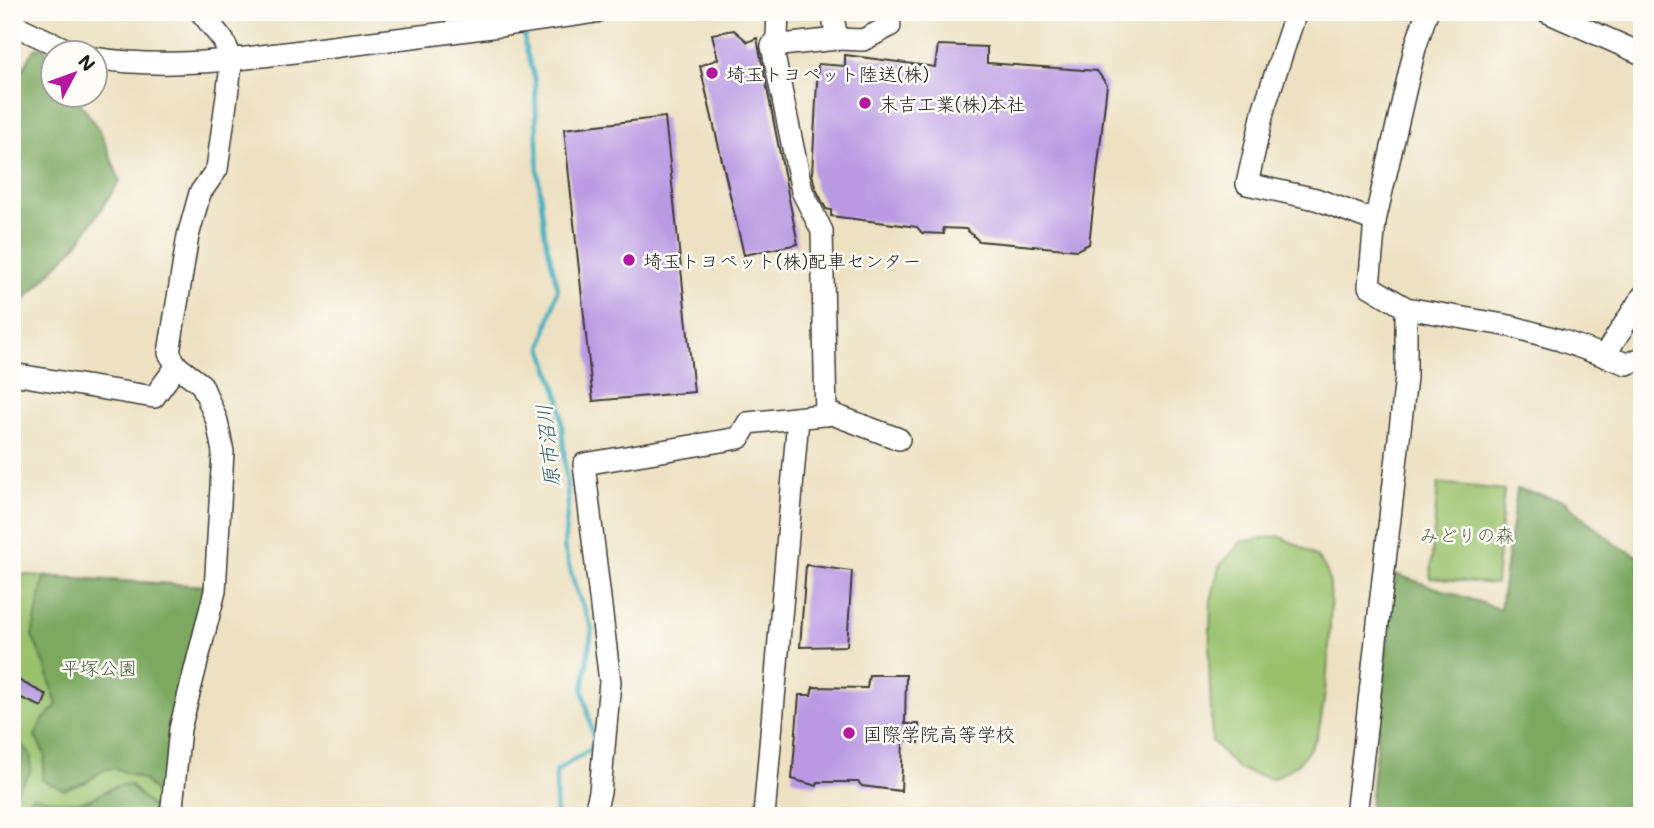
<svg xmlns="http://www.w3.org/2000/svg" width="1654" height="828" font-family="Mali,'Klee One',sans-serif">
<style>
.green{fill:#9ac26d;stroke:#5b6f44;stroke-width:2}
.forest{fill:#7ba860;stroke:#4c623e;stroke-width:2}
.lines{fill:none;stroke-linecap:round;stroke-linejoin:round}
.stream{stroke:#43b0c1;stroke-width:4.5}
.building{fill:#b99ae3}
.minor-casing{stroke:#3b3a35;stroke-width:24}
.minor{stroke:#fff;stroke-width:21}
.poi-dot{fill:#b5179e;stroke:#fdfcf7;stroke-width:2.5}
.labels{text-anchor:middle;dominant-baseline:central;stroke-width:5;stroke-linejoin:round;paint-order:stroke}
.poi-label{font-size:19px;fill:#1c1c1c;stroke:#fdfcf7;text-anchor:start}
.park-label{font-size:19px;fill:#4e5e3c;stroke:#fdfcf7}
.water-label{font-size:21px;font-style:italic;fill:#2e5f66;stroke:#fdfcf7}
</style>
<rect width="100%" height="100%" fill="#fdfcf7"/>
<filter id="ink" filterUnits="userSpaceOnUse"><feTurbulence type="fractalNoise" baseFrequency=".0143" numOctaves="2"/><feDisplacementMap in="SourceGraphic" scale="14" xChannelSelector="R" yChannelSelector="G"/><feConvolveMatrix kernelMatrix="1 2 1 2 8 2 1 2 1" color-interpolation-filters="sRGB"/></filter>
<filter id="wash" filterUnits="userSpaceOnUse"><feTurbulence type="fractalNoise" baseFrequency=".00686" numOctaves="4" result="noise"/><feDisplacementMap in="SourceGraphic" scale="28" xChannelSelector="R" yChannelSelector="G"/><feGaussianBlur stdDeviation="1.57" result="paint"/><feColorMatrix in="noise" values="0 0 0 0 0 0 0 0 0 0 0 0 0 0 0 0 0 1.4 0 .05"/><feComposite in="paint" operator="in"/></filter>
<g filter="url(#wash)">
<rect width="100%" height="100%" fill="#ede1c2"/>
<!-- green -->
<g class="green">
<polygon points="1438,483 1504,490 1496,584 1430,578"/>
<path d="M 1278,536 C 1297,545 1321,553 1328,575 C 1335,595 1326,721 1315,740 C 1303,762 1293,768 1272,779 L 1238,769 L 1212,741 L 1209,661 L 1211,600 L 1219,567 L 1241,542 Z"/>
<polygon points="12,574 204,586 163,816 12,816"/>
</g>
<!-- forest -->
<g class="forest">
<polygon points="43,47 52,61 52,94 75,95 101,133 120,181 78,243 12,313 12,89 34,49"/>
<polygon points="1517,489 1564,501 1616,545 1642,558 1642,816 1369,816 1395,574 1500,609"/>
<polygon points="44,577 204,586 210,593 164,802 144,780 118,769 105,769 86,782 64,790 42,780 45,755 35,736 42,721 57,705 45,665 32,636"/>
<polygon points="12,734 31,755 30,773 12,796"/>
<path d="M 129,784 L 161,816 L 15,816 L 32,796 C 48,799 71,806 88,800 C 106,793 106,787 129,784 Z"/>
</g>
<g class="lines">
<!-- stream -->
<polyline class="stream" points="524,31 525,45 535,80 538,173 545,236 558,288 542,347 560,400 568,501 564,547 576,590 592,628 583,690 594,741 591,749 556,771 556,816"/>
</g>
<g id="blocks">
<!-- building -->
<g class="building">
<polygon points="734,30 748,42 757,38 798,244 744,255 700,66 718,59 712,34"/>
<polygon points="938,45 987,47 987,63 1097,71 1107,85 1089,244 1077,250 979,241 966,229 943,228 944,234 922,233 917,227 831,216 831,210 826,209 815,187 812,174 818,64 845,66 845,55 935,67"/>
<polygon points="665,117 694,392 593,401 564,129"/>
<polygon points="806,565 852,571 847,646 800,647"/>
<polygon points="869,675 906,675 905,724 919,724 919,743 903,739 901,791 862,786 858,782 818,782 817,786 792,779 799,695 811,695 813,687 867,688"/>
<polygon points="16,679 47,695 42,707 12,694 12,686"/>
</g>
</g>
</g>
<g filter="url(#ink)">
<use href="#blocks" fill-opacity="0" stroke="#3b3a35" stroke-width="2"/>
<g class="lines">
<!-- minor casing -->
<g class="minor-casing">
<g id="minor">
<polyline points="778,12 777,37 772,46 802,191 822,231 826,415"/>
<polyline points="832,12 837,39"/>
<polyline points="1296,12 1264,108 1247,184 1316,199 1375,221"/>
<polyline points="1427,12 1415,48 1375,221 1369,286 1406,308 1510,326 1560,340 1627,364 1642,358"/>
<polyline points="1547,12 1642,54"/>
<polyline points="12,24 72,52"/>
<polyline points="772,46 837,39 863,40 890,26 887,12"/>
<path d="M 94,58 C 174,71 254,57 332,47 C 420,36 508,26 596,12"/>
<polyline points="1604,356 1642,297"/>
<polyline points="12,374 154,397 177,366"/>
<polyline points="171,816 180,729 215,591 223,452 217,421 202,385 177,366 169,353 188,236 200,193 217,169 232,59 223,40 201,12"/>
<polyline points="594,816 600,792 610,682 584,464 739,438 748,423 832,414 899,439"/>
<polyline points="764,816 798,418"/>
<polyline points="1356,816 1406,377 1406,308"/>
</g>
</g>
<!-- minor -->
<use href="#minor" class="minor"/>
</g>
</g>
<!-- markers -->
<g class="poi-dot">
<circle cx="712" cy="73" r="7"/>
<circle cx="865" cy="103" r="7"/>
<circle cx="629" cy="260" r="7"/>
<circle cx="849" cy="733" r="7"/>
</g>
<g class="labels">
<!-- poi labels -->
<g class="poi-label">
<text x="726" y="73">埼玉トヨペット陸送(株)</text>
<text x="879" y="103">末吉工業(株)本社</text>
<text x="643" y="260">埼玉トヨペット(株)配車センター</text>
<text x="863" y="733">国際学院高等学校</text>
</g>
<!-- park labels -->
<g class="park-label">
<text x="1467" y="534">みどりの森</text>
<text x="99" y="667">平塚公園</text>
</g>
<!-- water labels -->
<g class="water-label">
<text transform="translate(547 446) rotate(-96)">原市沼川</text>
</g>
</g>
<!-- margin -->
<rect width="1654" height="828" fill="none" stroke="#fdfcf7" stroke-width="42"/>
<!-- north arrow -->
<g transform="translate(74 74) rotate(49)"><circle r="33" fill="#fdfcf7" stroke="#a3a29f" stroke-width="2"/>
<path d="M0-5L12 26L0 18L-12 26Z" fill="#b5179e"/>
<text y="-10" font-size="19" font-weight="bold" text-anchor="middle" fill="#1c1c1c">N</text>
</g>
</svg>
